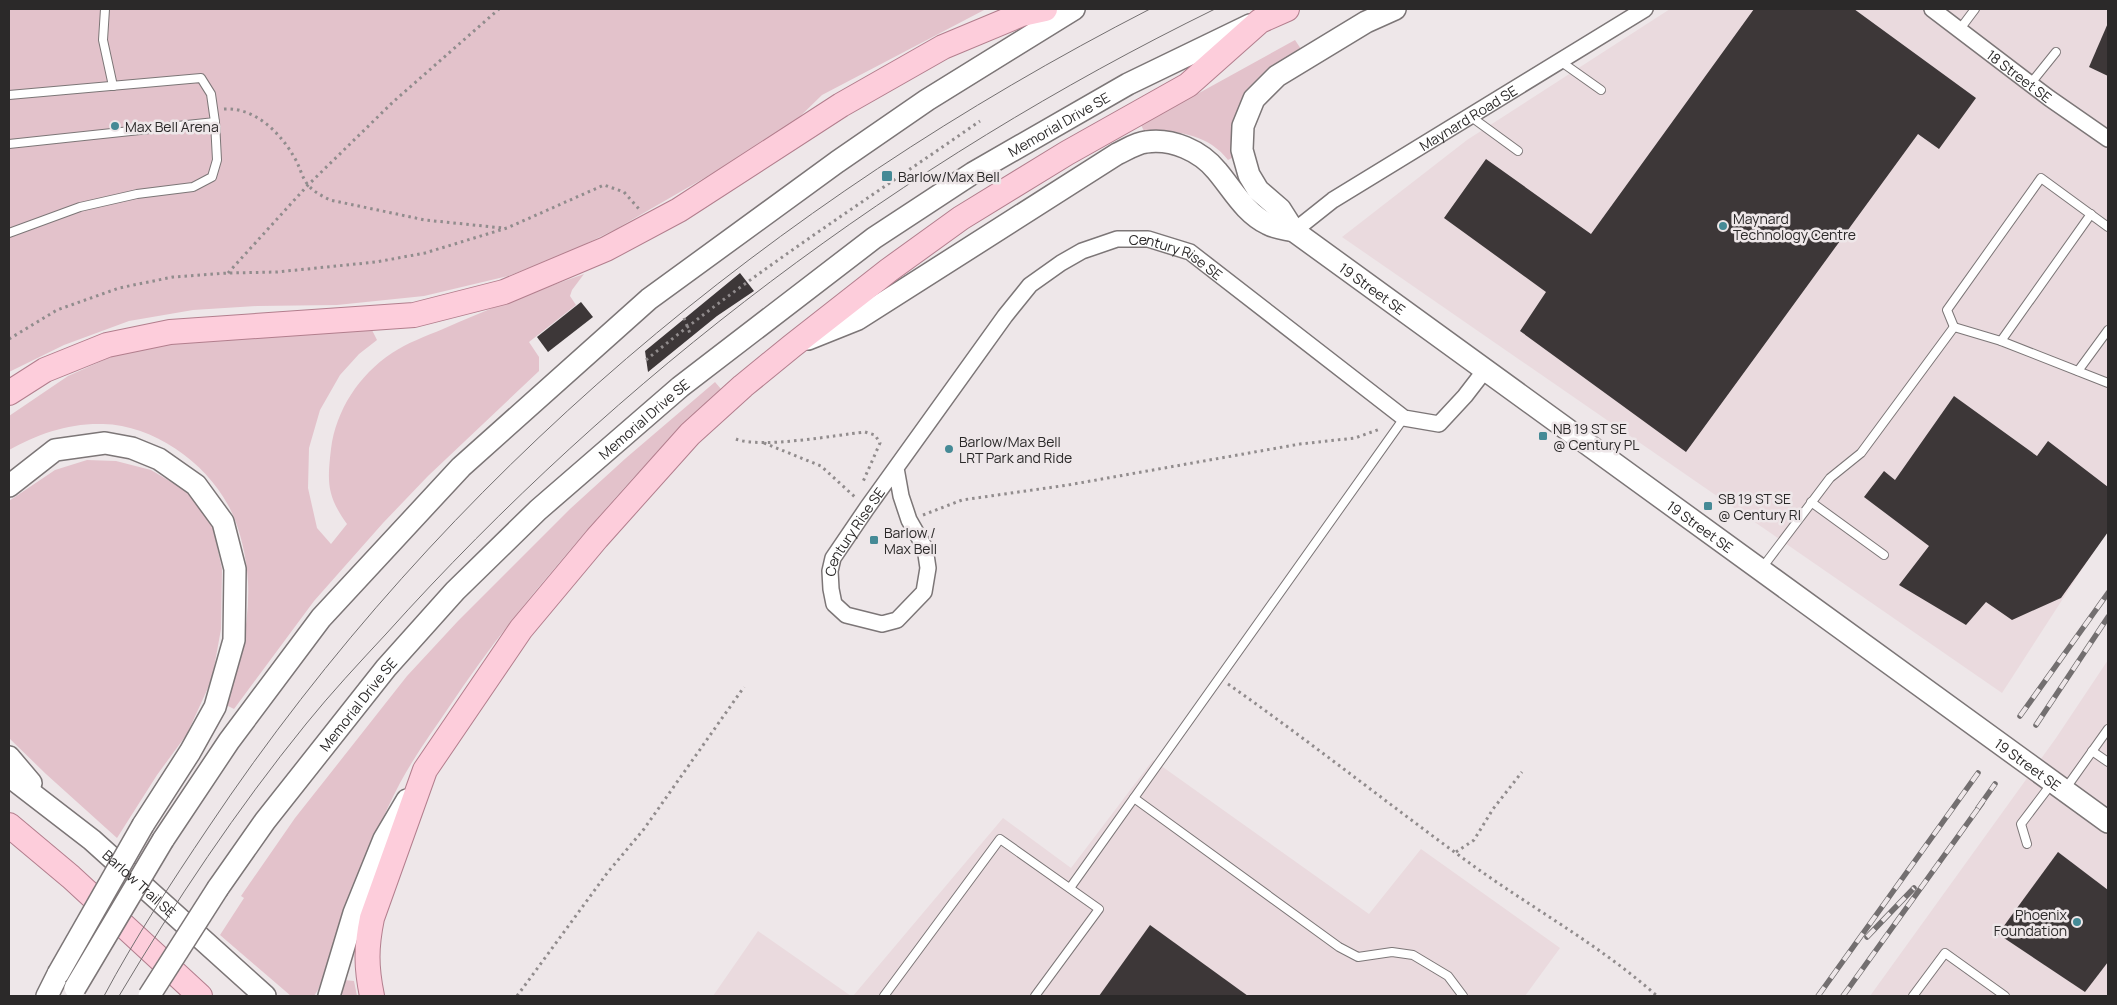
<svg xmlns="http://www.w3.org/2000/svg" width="2117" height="1005" font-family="Manrope,sans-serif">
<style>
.built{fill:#eadade}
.green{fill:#e3c2cb}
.building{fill:#3d3738}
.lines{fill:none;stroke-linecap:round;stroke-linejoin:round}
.lane-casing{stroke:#7c7677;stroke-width:10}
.street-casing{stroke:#7c7677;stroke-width:18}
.secondary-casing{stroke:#7c7677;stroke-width:24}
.primary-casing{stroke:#b27e8d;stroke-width:26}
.path{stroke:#918c8d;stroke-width:3;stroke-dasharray:2.5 4;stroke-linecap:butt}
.lane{stroke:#fff;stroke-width:8}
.street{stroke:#fff;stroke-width:15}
.secondary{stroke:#fff;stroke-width:21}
.primary{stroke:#fdcddb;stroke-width:24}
.tram{stroke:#736f70;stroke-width:1}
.rail-casing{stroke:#736f70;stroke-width:5.5}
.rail{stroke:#eee7e9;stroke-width:4;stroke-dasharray:11;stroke-linecap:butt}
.secondary-bridge-casing{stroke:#7c7677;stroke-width:24;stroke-linecap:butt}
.secondary-bridge{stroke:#fff;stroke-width:21}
.poi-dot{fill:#458a96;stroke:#eee7e9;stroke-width:2}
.labels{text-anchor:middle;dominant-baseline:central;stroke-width:5;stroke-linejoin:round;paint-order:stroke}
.street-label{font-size:14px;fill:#2b2929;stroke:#eee7e9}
.poi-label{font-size:14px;fill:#2b2929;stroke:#eee7e9;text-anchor:start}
</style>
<rect width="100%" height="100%" fill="#eee7e9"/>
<!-- built -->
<g class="built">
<polygon points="1670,9 2108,9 2108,529 2002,693 1342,237 1467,140"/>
<polygon points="2108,660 2108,996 1870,996 2056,738"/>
<polygon points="1153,760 1369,914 1421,849 1560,948 1525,996 853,996 1003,818 1071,868"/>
<polygon points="758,931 851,996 713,996"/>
</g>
<!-- green -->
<g class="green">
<polygon points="9,9 986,9 822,95 784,132 616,229 565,254 508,276 424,296 337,305 257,306 193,310 129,321 64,345 9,372"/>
<path d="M 1295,40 L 1301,49 L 1260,78 L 1248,91 L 1234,157 L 1228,160 C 1208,134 1175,130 1144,131 L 1141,125 Z"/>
<path d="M 584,274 L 572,290 L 570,296 L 576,305 L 529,342 L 539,357 L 539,371 L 428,476 L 383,523 L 314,601 L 234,709 L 226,705 C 239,665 250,625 248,582 C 247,559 240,526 228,505 C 205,462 153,425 103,424 C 68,423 38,434 9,450 L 9,416 L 68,376 L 113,356 L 153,345 L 258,336 L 372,330 L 377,340 L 359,354 L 340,375 L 320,410 L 309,448 L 308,488 L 317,528 L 331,544 L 347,524 C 327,496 327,483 331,449 C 336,410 359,375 392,353 C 407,343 426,336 443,329 C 489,308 537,291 584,274 Z"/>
<path d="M 715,382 L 721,389 C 664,442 614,498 564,557 C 523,605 484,654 449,707 C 432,732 414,757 400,783 C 365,849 347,922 318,990 L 314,996 L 291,996 L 220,935 L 244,898 L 241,896 L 295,818 L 329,775 L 407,676 L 458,621 L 570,509 L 626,458 Z"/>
<polygon points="87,460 116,461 151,470 188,492 212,523 222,569 221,629 212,679 187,734 157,775 117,838 46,774 9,738 9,501 55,470"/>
<polygon points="344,980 354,981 357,996 340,996"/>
</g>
<!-- building -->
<g class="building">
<polygon points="1754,9 1854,9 1976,98 1939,149 1918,134 1686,452 1520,331 1546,292 1444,218 1486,159 1591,234"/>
<polygon points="2108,23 2108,76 2089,67"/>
<polygon points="740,273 754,291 717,316 648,372 645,351"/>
<polygon points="581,302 593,317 548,352 537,337"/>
<polygon points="1954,396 2037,456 2048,441 2108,487 2108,532 2061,598 2012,620 1986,602 1966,625 1899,585 1929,546 1864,497 1884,471 1895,480"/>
<polygon points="2058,852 2108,890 2108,962 2085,992 1998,934"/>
<polygon points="1150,925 1248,996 1099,996"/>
</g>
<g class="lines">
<!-- lane casing -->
<g class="lane-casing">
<g id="lane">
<polyline points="105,9 103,40 113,86"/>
<polyline points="1960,29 1975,9"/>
<polyline points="1560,61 1601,90"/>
<polyline points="2031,83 2056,52"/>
<polyline points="9,95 201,78 211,94 215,122 9,144"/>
<polyline points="1470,116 1518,151"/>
<polyline points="9,233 80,207 137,194 193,187 212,177 217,160 215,122"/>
<polyline points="1954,327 1947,310 2041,178 2108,227"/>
<polyline points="2001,341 2091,214"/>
<polyline points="2078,371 2108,330"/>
<polyline points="1811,502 1884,555"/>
<polyline points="1762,568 1830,478 1861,453 1954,327 2001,341 2108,383"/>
<polyline points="2092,751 2108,762"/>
<polyline points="2066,788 2108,729"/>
<polyline points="1134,798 1339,947 1358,957 1392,952 1413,955 1448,976 1463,996"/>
<polyline points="2027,844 2021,824 2052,783"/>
<polyline points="1070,888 1404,418"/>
<polyline points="884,996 1000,839 1099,909 1035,996"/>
<polyline points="1913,996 1945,953 2005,996"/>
</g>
</g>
<!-- street casing -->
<g class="street-casing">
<g id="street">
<path id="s1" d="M 1932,9 L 2049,98 L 2108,139"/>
<path id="s2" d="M 1294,231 L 1333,200 L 1645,9"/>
<path id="s3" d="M 896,468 L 901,496 L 909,520 L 925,548 L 928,568 L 924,592 L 897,620 L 882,624 L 846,615 L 834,604 L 831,589 L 830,571 L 833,558 L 867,508 L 1005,316 L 1030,285 L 1061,263 L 1082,251 L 1117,239 L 1148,239 L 1190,252 L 1404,418 L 1439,424 L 1465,396 L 1485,370"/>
</g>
</g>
<!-- secondary casing -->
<g class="secondary-casing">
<g id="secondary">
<polyline points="1294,231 1280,209 1258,190 1249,175 1242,150 1243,126 1254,99 1277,76 1366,22 1395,9"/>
<path id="s4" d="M 808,339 L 858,319 L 1117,154 C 1126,150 1136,143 1146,142 C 1172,138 1201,151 1217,171 C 1233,190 1245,213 1268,224 C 1275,228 1286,229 1294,231 L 2108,822"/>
<polyline points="9,486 55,450 105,443 132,448 159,459 196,485 223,522 235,569 234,640 215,707 190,752 143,825"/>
<polyline points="9,757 31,783"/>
<path id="s5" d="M 9,776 L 92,840 L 265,996"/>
<polyline points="163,840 229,741 321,618 461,467 649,299 837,162 927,100 1074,9"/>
<path id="s6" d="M 218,888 L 265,821 L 386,668 L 455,591 L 538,510 L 680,387 L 874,238 L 973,173 L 1128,84 L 1250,25"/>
<polyline points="47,996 58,974"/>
<polyline points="329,996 354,913 384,839 407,800"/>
</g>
</g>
<!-- primary casing -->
<g class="primary-casing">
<g id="primary">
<polyline points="9,393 45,370 107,345 170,332 414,315 504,292 606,249 679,210 841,105 943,47 1022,14 1045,9"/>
<polyline points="9,825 71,877 200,996"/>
<path d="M 372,996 C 366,967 366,947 372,918 L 425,770 L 521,629 L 597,538 L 690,434 L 743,386 L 792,346 L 889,270 L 961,218 L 1067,153 L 1188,85 L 1260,21 L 1287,9"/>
</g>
</g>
<!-- path -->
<g class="path">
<path d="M 224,109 C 254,107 280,132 294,157 C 300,166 301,176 308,185 C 314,192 322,196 330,200 L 425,220 L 503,228"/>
<polyline points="228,273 308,185 393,102 499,9"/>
<polyline points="684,318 691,336"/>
<polyline points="9,339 57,310 119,288 173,277 228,273 277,272 376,262 425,253 507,228 604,185 624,192 639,209"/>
<path d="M 646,360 C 752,273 868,199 980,121"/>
<path d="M 736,439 C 760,449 836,435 865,432 L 875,435 L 880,443 L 862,484"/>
<polyline points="764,443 821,466 856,498"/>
<polyline points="923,515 962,500 1068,485 1300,444 1355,438 1380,429"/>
<path d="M 1228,684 C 1312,743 1392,807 1475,867 C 1535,910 1601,946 1657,996"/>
<polyline points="1456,852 1474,840 1493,809 1522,772"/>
<polyline points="517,996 608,872 644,829 744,687"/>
</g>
<!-- lane -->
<use href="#lane" class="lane"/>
<!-- street -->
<use href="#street" class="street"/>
<!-- secondary -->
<use href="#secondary" class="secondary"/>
<!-- primary -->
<use href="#primary" class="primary"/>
<!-- tram -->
<g class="tram">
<path d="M 104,996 C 135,938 171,883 208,828 C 444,475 774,202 1150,9"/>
<path d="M 119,996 C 175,902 237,809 306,724 C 331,693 359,663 386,634 C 619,375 902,162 1215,9"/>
</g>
<!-- rail casing -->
<g class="rail-casing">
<g id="rail">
<polyline points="2020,716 2108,593"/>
<polyline points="2036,725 2108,617"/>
<polyline points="1978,808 1995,784"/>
<polyline points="1867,937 1914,888"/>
<polyline points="1818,996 1978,773"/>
<polyline points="1843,996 1982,803"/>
</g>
</g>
<!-- rail -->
<use href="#rail" class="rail"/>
<!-- secondary-bridge casing -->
<g class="secondary-bridge-casing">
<g id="secondary-bridge">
<polyline points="58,974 143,825"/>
<polyline points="75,988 163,840"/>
<polyline points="149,996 218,888"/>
</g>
</g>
<!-- secondary-bridge -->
<use href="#secondary-bridge" class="secondary-bridge"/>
</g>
<!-- markers -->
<g class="poi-dot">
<circle cx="115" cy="126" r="5"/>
<rect x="881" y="170" width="12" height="12" rx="2.5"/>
<circle cx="1723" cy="226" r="5"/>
<rect x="1538" y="431" width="10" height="10" rx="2.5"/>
<circle cx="949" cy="449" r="5"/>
<rect x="1703" y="501" width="10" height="10" rx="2.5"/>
<rect x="869" y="535" width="10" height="10" rx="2.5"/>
<circle cx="2077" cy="922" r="5"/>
</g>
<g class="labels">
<!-- street labels -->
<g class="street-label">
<text stroke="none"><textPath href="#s1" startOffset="110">18 Street SE</textPath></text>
<text stroke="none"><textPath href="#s2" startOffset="208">Maynard Road SE</textPath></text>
<text stroke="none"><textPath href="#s6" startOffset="1146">Memorial Drive SE</textPath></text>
<text stroke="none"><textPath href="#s3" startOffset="784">Century Rise SE</textPath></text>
<text stroke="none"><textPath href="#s4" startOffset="671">19 Street SE</textPath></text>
<text stroke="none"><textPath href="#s6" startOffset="636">Memorial Drive SE</textPath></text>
<text stroke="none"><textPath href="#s4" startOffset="1076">19 Street SE</textPath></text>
<text stroke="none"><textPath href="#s3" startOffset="318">Century Rise SE</textPath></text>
<text stroke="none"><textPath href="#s6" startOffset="231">Memorial Drive SE</textPath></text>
<text stroke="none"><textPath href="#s4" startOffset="1481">19 Street SE</textPath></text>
<text stroke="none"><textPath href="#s5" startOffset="169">Barlow Trail SE</textPath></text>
</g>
<!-- poi labels -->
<g class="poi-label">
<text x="125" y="126">Max Bell Arena</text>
<text x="898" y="176">Barlow/Max Bell</text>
<text x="1733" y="218">Maynard<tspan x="1733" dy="16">Technology Centre</tspan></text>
<text x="1553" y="428">NB 19 ST SE<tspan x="1553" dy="16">@ Century PL</tspan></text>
<text x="959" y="441">Barlow/Max Bell<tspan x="959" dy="16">LRT Park and Ride</tspan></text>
<text x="1718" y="498">SB 19 ST SE<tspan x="1718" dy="16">@ Century RI</tspan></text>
<text x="884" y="532">Barlow /<tspan x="884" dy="16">Max Bell</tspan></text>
<text x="2067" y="914" text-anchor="end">Phoenix<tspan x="2067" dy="16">Foundation</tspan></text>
</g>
</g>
<!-- border -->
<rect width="2117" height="1005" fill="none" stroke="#2b2929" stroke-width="20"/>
</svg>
